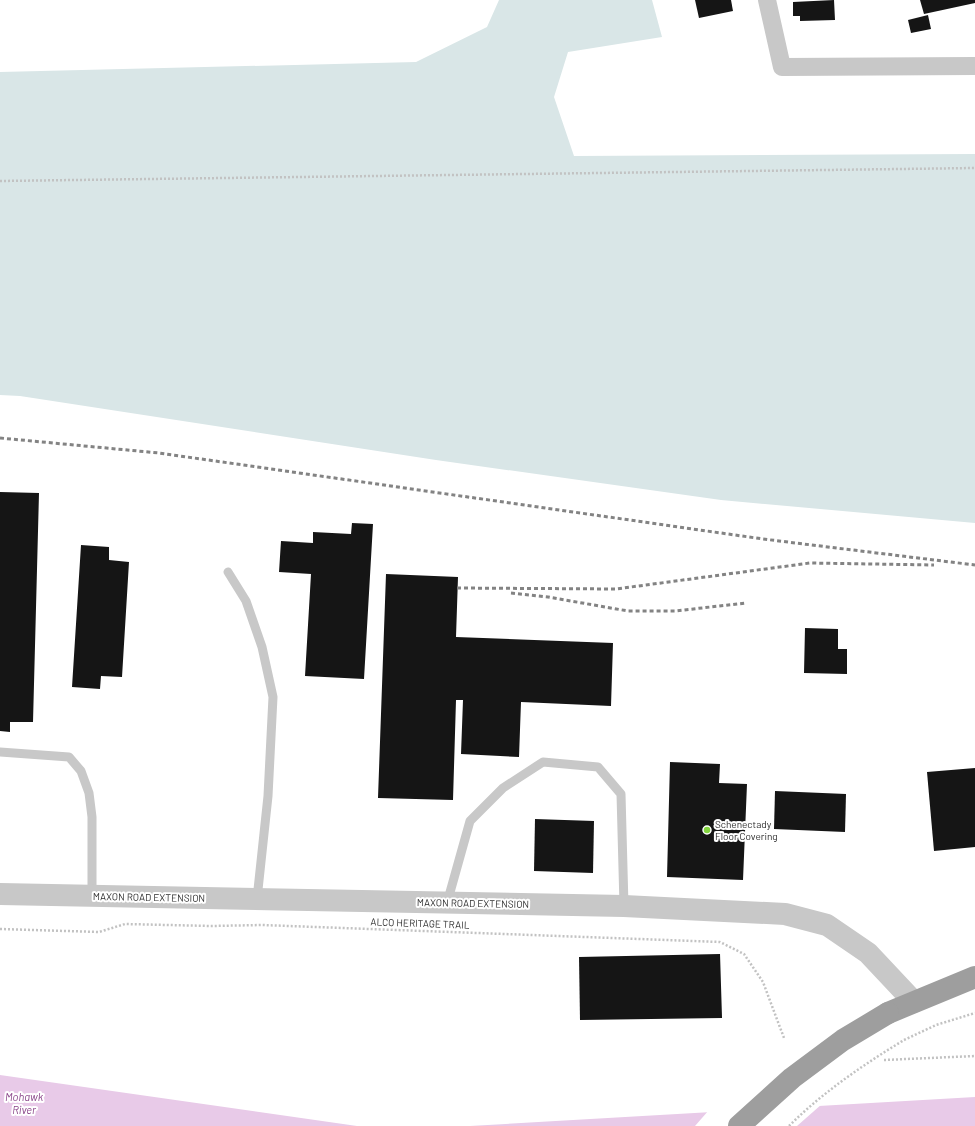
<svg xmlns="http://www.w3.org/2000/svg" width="975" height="1126" font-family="Barlow,sans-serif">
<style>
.green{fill:#d9e6e7}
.water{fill:#e8cae8}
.pier{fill:#fff}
.building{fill:#151515}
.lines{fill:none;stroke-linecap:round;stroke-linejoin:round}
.path{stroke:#c2c2c2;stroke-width:2.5;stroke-dasharray:2 2;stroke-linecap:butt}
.service{stroke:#c8c8c8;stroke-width:9}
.minor{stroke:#c8c8c8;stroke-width:18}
.tertiary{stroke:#c8c8c8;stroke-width:22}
.trunk{stroke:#9e9e9e;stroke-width:22}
.rail{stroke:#838383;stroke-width:3;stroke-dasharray:4 3;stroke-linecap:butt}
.path-bridge{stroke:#c2c2c2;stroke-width:2.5;stroke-dasharray:2 2;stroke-linecap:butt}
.trunk-bridge{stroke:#9e9e9e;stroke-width:22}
.poi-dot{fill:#83d53f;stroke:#fff;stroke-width:1.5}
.labels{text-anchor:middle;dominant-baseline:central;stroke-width:4;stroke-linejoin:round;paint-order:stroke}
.poi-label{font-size:10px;fill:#2e2e2e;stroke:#fff;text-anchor:start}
.street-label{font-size:10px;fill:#2e2e2e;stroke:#fff}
.water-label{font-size:11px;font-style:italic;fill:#884388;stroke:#fff}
</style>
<rect width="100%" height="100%" fill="#fff"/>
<!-- green -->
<polygon class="green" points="499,0 652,0 662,37 568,52 554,97 574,156 975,154 975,523 721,500 436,460 20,396 0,395 0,72 416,62 487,27"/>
<!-- water -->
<g class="water">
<polygon points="0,1075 357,1126 0,1126"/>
<polygon points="975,1097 975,1126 470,1126"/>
</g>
<!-- pier -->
<polygon class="pier" points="822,1104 797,1126 695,1126 709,1110"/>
<!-- building -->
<g class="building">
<polygon points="695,0 731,0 733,11 699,18"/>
<polygon points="834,0 835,20 800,21 800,16 793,16 793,2"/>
<polygon points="920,0 975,0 975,3 924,14"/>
<polygon points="928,15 931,29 911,33 908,20"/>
<polygon points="0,492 39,493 33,722 10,722 10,732 0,731"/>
<polygon points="352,523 373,524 364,679 305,676 311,574 279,572 281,541 313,543 313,532 351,534"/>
<polygon points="81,545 109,547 109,560 129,562 122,677 101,676 100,689 72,687"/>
<polygon points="386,574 458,577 456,637 613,643 611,706 521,702 519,757 461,754 463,700 456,700 453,800 378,798"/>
<polygon points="805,628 838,629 838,649 847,649 847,674 804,673"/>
<polygon points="670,762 720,764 719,783 747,784 743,880 667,877"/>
<polygon points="975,768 975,847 934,851 927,772"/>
<polygon points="775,791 846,794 845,832 774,829"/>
<polygon points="535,819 594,821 593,873 534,871"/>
<polygon points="720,954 722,1018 580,1020 579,957"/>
</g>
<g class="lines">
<!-- path -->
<g class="path">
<polyline points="0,181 975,168"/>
<polyline points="0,929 99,932 125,924 211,926 262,925 720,942 744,954 763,982 784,1038"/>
<polyline points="904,1040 936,1025 975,1013"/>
<polyline points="884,1060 975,1056"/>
</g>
<!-- service -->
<g class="service">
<polyline points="228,572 246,601 262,647 273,697 268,796 257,899"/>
<polyline points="0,752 69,757 81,771 89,793 92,817 92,896"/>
<polyline points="447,903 470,821 503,788 543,762 598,767 621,794 624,906"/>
</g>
<!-- minor -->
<polyline class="minor" points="767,0 782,67 975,66"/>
<!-- tertiary -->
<polyline class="tertiary" points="0,894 624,906 785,914 827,925 868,953 914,1002"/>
<!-- trunk -->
<polyline class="trunk" points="888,1013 975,977"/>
<!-- rail -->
<g class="rail">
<polyline points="0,438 159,453 763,539 975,565"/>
<polyline points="457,588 616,589 810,563 934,565"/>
<polyline points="511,593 548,597 628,611 675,611 746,603"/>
</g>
<!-- path-bridge -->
<path class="path-bridge" d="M 789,1126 C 823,1092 863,1065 904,1040"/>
<!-- trunk-bridge -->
<polyline class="trunk-bridge" points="739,1126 792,1078 843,1040 888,1013"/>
</g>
<!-- markers -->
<circle class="poi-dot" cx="707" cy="830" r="4"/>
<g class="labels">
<!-- poi labels -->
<g class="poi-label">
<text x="715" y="824">Schenectady<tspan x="715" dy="12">Floor Covering</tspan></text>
</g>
<!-- street labels -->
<g class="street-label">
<text transform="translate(149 897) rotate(1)">MAXON ROAD EXTENSION</text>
<text transform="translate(473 903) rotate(1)">MAXON ROAD EXTENSION</text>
<text transform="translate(420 923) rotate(2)">ALCO HERITAGE TRAIL</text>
</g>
<!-- water labels -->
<g class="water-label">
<text x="24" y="1096">Mohawk<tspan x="24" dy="13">River</tspan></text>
</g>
</g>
</svg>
